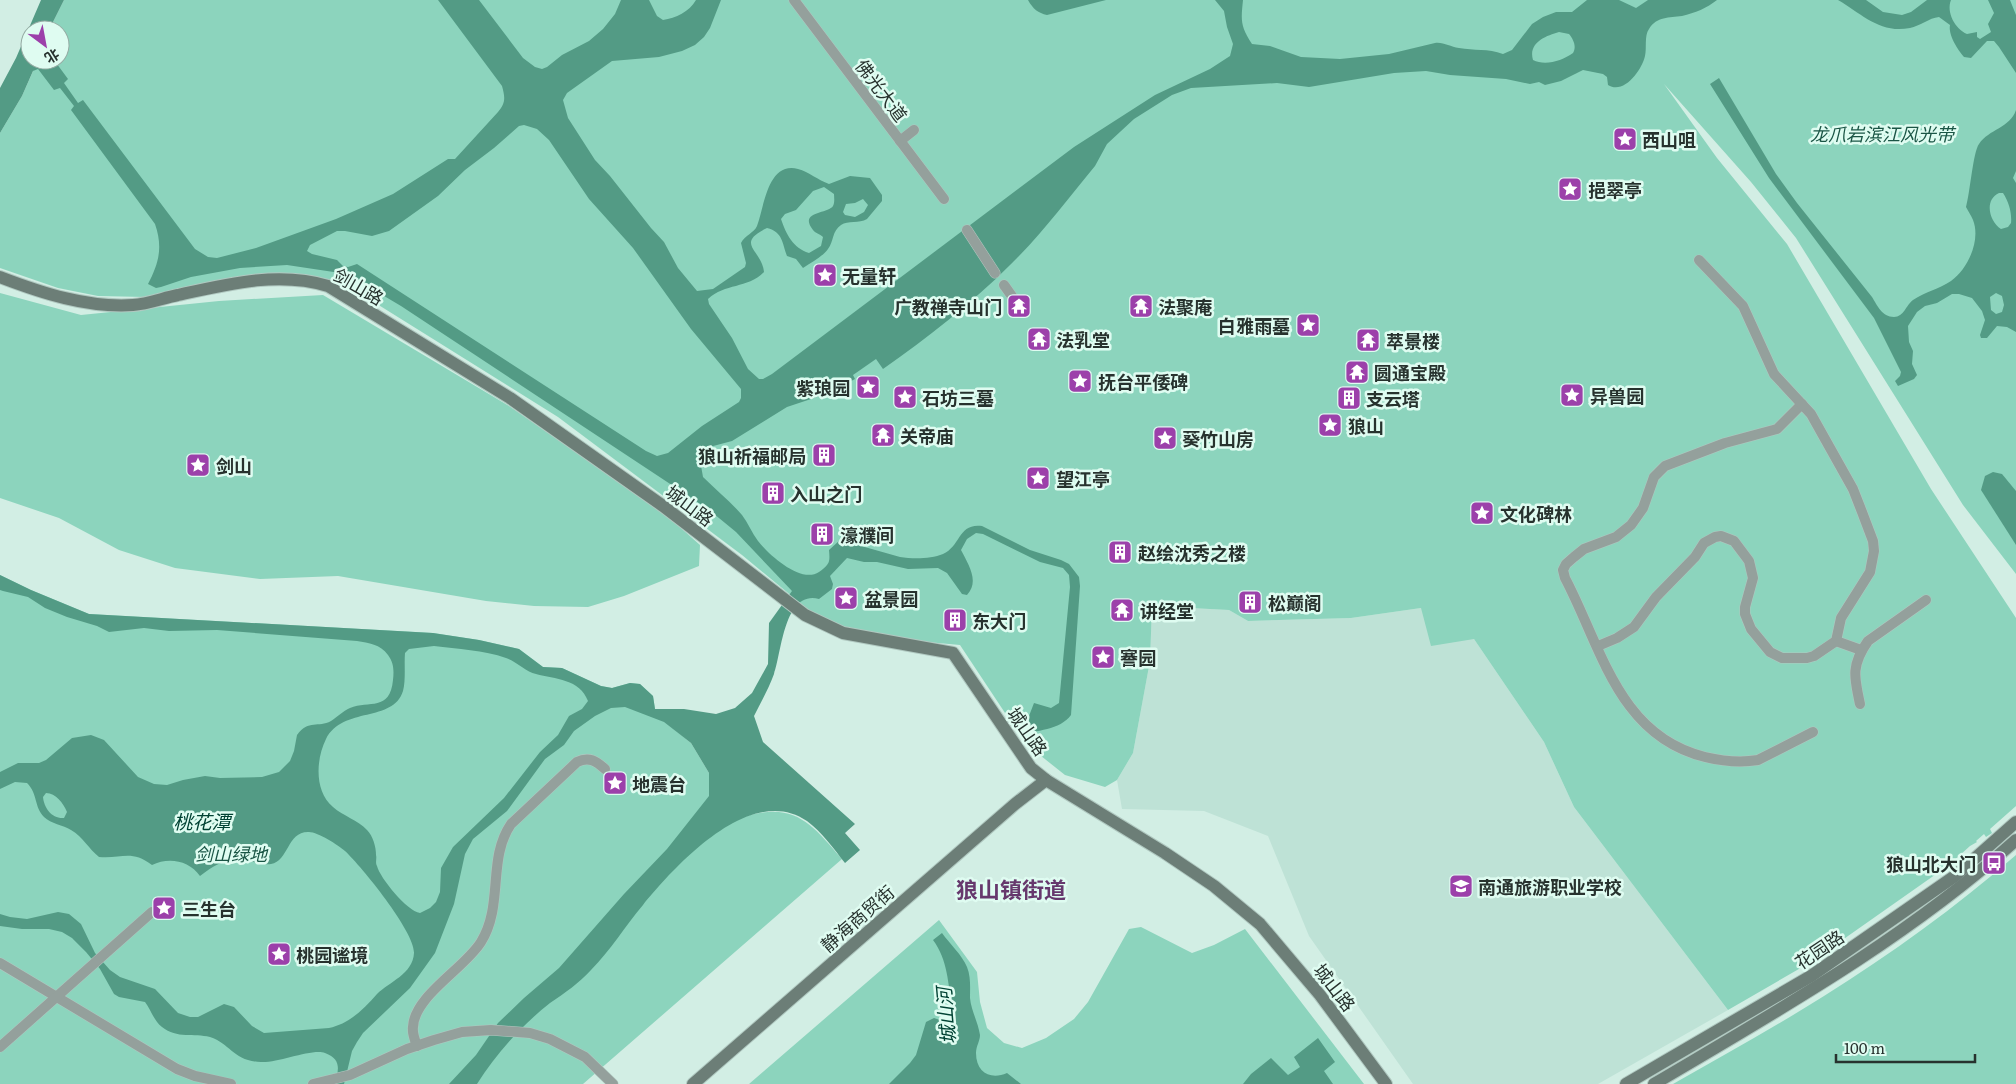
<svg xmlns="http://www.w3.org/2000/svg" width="2016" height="1084" font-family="Literata,'Noto Sans SC',serif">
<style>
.built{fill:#bee2d6}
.green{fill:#8cd4bd}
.water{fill:#539b85;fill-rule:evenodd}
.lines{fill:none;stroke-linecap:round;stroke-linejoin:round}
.street-casing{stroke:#b0c8c0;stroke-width:11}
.secondary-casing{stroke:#b0c8c0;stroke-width:14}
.street{stroke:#94a09c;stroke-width:10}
.secondary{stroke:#6c7e77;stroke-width:12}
.labels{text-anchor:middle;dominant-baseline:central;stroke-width:5;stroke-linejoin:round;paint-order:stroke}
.street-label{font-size:18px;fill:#27322e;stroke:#dffcf1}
.park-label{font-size:18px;font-style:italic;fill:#1a5545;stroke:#dffcf1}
.poi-label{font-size:18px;font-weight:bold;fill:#27322e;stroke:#dffcf1;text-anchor:start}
.water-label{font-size:19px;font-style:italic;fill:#004233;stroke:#dffcf1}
.district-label{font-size:22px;font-weight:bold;fill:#66386d;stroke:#dffcf1}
</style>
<rect width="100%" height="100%" fill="#d2eee4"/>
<!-- built -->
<polygon class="built" points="1152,606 1229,610 1248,621 1351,618 1421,608 1474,639 1544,742 1574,807 1728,1010 1598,1084 1413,1084 1309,936 1268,836 1204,811 1122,809 1117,780 1133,753 1150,661"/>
<!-- green -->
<g class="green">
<polygon points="64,0 2016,0 2016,574 1963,505 1796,238 1751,182 1664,84 1717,158 1787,244 1931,489 2016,618 2016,806 1990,829 1992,833 1986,837 1984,834 1976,841 1977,842 1970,846 1949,865 1811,962 1728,1010 1574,807 1544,742 1474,639 1431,646 1421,608 1351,618 1248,621 1229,610 1152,606 1150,661 1133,753 1117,780 1105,787 1065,775 1031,748 1019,734 960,645 916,641 842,627 816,616 742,555 558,417 369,299 333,282 304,274 268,275 146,297 98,296 58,288 0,268 0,133 22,96 38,60 60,60 60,30 49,30"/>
<polygon points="0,293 81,315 219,301 323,295 509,406 664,513 700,545 699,566 624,596 588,607 534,606 486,601 338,576 260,579 175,568 119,550 59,518 0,498"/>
<path d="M 0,575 L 31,590 L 89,614 L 433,633 L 479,640 L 519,649 L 543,667 L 562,668 L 601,686 L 612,688 L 630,683 L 640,684 L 653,696 L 655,709 L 664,721 L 691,743 L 709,773 L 709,796 L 744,817 C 794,801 811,823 842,859 L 583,1084 L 0,1084 Z"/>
<path d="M 2016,855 L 2016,1084 L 1673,1084 C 1724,1055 1775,1027 1824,996 C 1891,954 1956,907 2016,855 Z"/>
<polygon points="939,920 977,972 980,1002 987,1028 1004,1043 1022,1048 1046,1038 1074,1019 1088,1002 1129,929 1141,927 1192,953 1214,945 1245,929 1364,1084 749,1084"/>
</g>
<!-- water -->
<g class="water">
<path d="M 41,0 L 64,0 L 49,30 L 30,30 L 30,60 L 54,60 L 68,79 L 64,83 L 78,103 L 83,100 L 195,249 L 208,257 L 217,258 L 256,248 L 336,219 L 393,194 L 448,159 L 455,159 L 498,112 C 506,103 505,97 502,86 L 438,0 L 479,0 L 523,58 L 535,67 L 542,69 L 547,67 L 562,55 L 589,41 L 603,29 L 615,14 L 621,0 L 649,0 L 657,16 L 663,20 C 676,18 689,12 696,0 L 721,0 L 710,28 L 704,37 L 695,45 L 682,51 L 659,57 L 612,61 L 567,93 L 563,100 L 568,118 L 595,160 L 610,176 L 651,228 L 664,242 L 678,268 L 697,291 L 713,289 L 745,267 L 746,263 L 741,243 C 745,235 754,233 757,226 C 764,209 767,161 798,169 C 809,172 818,180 829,184 L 850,176 L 870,178 L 882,195 L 882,201 L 867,219 C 859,224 848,220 841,225 C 832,231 834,241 828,249 C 822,257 812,262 803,268 L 796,259 L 787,256 C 782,243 783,232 767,228 C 734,244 762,250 764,272 C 747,289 725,283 708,299 L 709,304 L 732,338 L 748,369 L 759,379 L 763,379 L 772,374 L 1074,147 L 1155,95 L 1210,69 L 1230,56 L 1233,44 L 1227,27 L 1224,11 L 1215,0 L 1243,0 C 1241,20 1240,26 1252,44 L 1270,46 L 1301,57 L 1340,59 L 1389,54 L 1435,43 C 1444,42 1450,47 1459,48 C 1474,51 1488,48 1503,54 L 1512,50 L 1532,24 L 1543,17 L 1556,12 L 1572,12 L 1587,0 L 1619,0 L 1636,8 L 1648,0 L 1717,0 C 1707,8 1695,13 1682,16 C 1669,18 1657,16 1649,29 C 1644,36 1647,48 1645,56 C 1642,70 1624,95 1608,85 L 1607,77 L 1603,74 L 1583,70 L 1561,81 L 1545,85 L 1539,82 L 1530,84 L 1506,79 L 1450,75 L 1426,71 L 1394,73 L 1309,87 L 1277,83 L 1191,88 L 1172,95 L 1134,119 L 1107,144 L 1095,166 C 1067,200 1041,235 1010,265 C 971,304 927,338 883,369 L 876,359 L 853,375 L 855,379 L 826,394 L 787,407 L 732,441 L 702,449 L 700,460 L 703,477 C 716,490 730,501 742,515 C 748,523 752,533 758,541 C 769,555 801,584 819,572 C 830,564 830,562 829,550 L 840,540 L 900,557 C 913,559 931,559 943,554 C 961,546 958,523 982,526 L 1030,550 L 1061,560 L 1069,564 L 1079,577 L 1080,586 L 1071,715 C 1060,730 1036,731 1019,734 L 1012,723 L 1024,722 L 1029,716 L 1034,703 L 1051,708 L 1059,703 L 1070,587 L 1069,575 L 1063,568 L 1040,562 L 983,534 L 976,533 L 967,539 L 961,550 C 968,564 980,581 967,595 L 962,594 L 947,573 L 938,568 L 908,569 L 877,562 L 864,562 L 847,558 L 830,576 L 833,584 L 832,589 L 819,599 C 784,590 782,652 774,674 C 769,688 761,702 754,716 L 763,742 L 855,824 L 845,833 L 860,850 L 845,863 C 834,849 822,832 807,821 C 751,782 675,866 643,905 C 625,926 611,950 591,970 C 579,983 565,993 550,1003 C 521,1026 496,1054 477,1084 L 449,1084 L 476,1055 L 498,1023 L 524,998 L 559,968 L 624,894 L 667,849 L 709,796 L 709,773 L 691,743 L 664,722 L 625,707 L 611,708 L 595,716 L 574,731 L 564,745 L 545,759 L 507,811 L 473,839 L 465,854 L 454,904 L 435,953 L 410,988 L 363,1033 L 357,1042 L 352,1051 L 344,1084 L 334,1084 C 339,1071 342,1059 325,1053 C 313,1048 278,1063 261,1062 C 233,1061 231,1044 210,1037 C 194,1033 177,1039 162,1027 C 154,1021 151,1010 145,1002 L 119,997 L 114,994 L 100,969 L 86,952 L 72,938 L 62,932 L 49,929 L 22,929 L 0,926 L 0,914 L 10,917 L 27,919 L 58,912 L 69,914 L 81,924 L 95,953 L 110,970 L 120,977 L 155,989 L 178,1013 L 190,1017 L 198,1017 L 224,1004 L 234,1007 L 252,1026 L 264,1033 L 329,1028 C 349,1024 364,1009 377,994 C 389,982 413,974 414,953 C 415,932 362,867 345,851 C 338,845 318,832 309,832 C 287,831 289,861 271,864 C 263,865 256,862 248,861 C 227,858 216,863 200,876 C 189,860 168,857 152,865 C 131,849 122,859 99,857 C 89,849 83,837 71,830 C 63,825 51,824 44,817 C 34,807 38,794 27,783 L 15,782 L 0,789 L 0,772 L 18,763 L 39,763 L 46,760 L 72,738 L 91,735 L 104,740 L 138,777 L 154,784 L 167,785 L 183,780 L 205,776 L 220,778 L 262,777 L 279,772 L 290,761 L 294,751 L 297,735 C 309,719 318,728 331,721 C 337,717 343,711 350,708 C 369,700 390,712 393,680 C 394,671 394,663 388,655 C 380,644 369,643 357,641 L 217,630 L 169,631 L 144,628 L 109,632 L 97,626 L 67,617 L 45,608 L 28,597 L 3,591 L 0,590 L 0,575 L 31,590 L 89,614 L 433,633 L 479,640 L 519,649 L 543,667 L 562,668 L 601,686 L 612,688 L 630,683 L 640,684 L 653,696 L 655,709 L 684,709 L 716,714 L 735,708 L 752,693 L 768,664 L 769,623 L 792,591 L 736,532 L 708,509 L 401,306 L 347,274 L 287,265 L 240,268 L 191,277 L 161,287 L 156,288 L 148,284 C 159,263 163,247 155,224 L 71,110 L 74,106 L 60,88 L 54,90 L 38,69 L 33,71 L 22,96 L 0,133 L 0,88 L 16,58 ZM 1559,32 L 1569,34 C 1573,39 1577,46 1573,53 C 1562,61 1545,66 1533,60 C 1528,43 1545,36 1559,32 ZM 524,125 L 537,129 L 549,140 L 589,199 L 633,248 L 691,329 L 741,389 L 741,398 L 739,402 L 702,426 L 668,453 L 657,456 L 646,451 L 357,264 L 348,267 L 343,266 L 337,260 L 312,254 L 307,251 L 310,245 L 337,231 L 345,231 L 372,236 L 389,231 L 438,196 L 465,170 L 494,148 L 519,126 ZM 824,187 L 834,194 C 834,197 835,202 833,206 C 828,214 798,211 813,230 C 815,233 820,234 823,237 L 821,246 L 809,253 C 793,248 786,234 781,219 L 785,214 L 796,210 L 813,191 ZM 863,199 L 868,205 L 864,212 L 855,217 L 845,215 L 843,212 L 846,204 L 855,203 ZM 434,646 C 457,649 484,650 506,658 C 517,662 526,672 536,674 C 555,679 580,679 588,701 L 582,709 L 569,716 L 558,735 L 540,752 L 504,798 L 453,847 L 441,868 L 440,892 L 436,902 L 430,908 L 420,913 C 407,911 380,878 377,866 C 375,862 377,859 376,855 C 376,847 373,836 367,830 C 358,820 343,816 333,807 C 314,791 316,759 326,739 C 343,706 393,723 403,691 C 406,679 404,665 405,653 L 409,649 ZM 46,793 C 56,793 63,803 67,812 L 64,818 C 52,819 44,808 43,797 Z"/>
<path d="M 1028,0 L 1106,0 L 1047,15 C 1038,13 1033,9 1028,0 Z"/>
<path d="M 1838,0 L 1866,0 L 1883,12 L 1902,15 L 1911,12 L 1927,0 L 1951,0 C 1946,12 1955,29 1967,34 L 1977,32 L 1977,37 L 1980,39 L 1991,32 L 1988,24 L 1994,13 L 1988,0 L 2010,0 L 2016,15 L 2016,73 L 1999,47 L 1994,41 L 1987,41 L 1971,58 L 1964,57 C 1958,50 1948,35 1950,25 L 1939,17 C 1929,18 1920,26 1910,28 C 1880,34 1862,14 1838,0 Z"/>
<path d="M 1719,78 L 1776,174 L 1797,203 L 1872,297 C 1877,305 1882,317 1894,317 C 1904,317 1906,305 1913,300 C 1925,292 1939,289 1951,281 C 1968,269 1981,240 1973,220 C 1971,215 1968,211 1966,207 C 1970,193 1973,152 1979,144 C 1989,129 2010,128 2016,110 L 2016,171 L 2013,178 L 2016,183 L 2016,332 L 2007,327 L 1997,326 L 1987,338 L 1981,338 L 1980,335 L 1985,320 L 1982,311 L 1972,298 L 1959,294 L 1952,294 L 1937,303 L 1925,306 L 1917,312 L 1908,326 L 1909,342 L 1913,351 L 1912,364 L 1917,375 L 1914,379 L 1898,386 L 1895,381 L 1900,376 L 1901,372 L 1874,318 L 1769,178 L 1710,84 ZM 1999,193 L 2003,193 C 2009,202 2012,213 2011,223 L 2008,227 L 2001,229 C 1989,221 1984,200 1999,193 ZM 1996,293 L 2002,296 L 2004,305 L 2002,312 L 1996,314 L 1991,310 L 1990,297 Z"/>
<polygon points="1993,472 2002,474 2016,491 2016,545 1981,490 1985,476"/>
<path d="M 942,933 C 950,944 962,955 967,967 C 971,977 970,988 970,998 C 971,1010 978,1022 980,1035 C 980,1041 976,1046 976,1053 C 976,1073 991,1080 1007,1073 L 1021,1084 L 889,1084 L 910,1063 L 916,1055 L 926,1022 L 934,1018 L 943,1021 L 950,1015 L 952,1008 C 948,984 948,960 933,940 Z"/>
<polygon points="1318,1038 1335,1062 1324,1071 1333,1084 1243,1084 1251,1074 1271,1058 1288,1075 1300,1067 1294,1057"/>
</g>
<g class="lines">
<!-- street casing -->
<g class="street-casing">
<g id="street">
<polyline points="794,0 944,199"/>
<polyline points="900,141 914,130"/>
<polyline points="967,230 995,273"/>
<polyline points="1004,285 1014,299"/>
<path d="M 1802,404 L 1777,429 L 1725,443 L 1665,466 L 1654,477 L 1643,508 L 1631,525 L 1616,537 L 1584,549 L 1574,557 L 1566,564 L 1563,570 L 1565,578 C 1601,646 1618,736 1705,757 C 1722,761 1740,763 1758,760 L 1813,732"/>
<polyline points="1836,641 1861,650"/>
<polyline points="1598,646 1617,638 1634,627 1656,597 1695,557 1704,543 1715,537 1721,536 1734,541 1749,561 1753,578 1745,607 1745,614 1751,629 1770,652 1782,658 1807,658 1814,656 1836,641 1841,618 1870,572 1874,551 1873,541 1862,512 1853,489 1811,414 1774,374 1743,306 1699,260"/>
<path d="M 1860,704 C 1854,677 1851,665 1868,641 L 1926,600"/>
<polyline points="0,963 177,1069 195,1076 231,1084"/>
<path d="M 417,1046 C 415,1040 412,1034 413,1027 C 414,996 465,968 481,942 C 504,905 487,859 511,824 L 577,762 C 589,756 596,761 605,769"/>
<polyline points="0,1047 152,912"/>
<polyline points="313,1084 350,1075 407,1049 434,1040 462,1032 491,1030 530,1033 550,1039 585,1057 613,1084"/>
</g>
</g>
<!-- secondary casing -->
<g class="secondary-casing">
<g id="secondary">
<path d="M 0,277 C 42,293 87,308 133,305 C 148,304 163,298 178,295 C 227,284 279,271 328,286 L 510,398 L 663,506 L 805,615 L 843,633 L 953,653 L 1031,768 L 1046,780 L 1165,853 L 1214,886 L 1260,924 L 1320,995 L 1386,1084"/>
<polyline points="693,1084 1015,804 1046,780"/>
<polyline points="1626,1084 1811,976 1955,876 2016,822"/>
<path d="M 1654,1084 C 1779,1010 1907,938 2016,840"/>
</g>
</g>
<!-- street -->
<use href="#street" class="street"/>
<!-- secondary -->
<use href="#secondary" class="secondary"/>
</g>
<!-- icons -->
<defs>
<g id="sight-square" transform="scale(1.25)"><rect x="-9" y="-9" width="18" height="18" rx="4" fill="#9c40aa" stroke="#dffcf1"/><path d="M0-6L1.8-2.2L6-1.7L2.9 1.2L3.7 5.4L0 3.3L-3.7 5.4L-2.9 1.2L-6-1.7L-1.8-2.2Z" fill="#fff"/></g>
<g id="temple-square" transform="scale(1.25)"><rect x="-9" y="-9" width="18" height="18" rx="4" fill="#9c40aa" stroke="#dffcf1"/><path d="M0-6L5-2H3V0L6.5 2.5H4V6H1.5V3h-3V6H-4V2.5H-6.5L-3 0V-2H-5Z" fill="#fff"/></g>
<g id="building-square" transform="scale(1.25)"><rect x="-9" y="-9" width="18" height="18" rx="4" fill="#9c40aa" stroke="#dffcf1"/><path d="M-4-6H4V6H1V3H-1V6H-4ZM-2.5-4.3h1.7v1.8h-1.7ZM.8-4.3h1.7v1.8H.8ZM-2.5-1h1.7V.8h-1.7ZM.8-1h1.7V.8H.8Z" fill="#fff"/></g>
<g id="bus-square" transform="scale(1.25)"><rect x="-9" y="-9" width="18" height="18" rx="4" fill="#9c40aa" stroke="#dffcf1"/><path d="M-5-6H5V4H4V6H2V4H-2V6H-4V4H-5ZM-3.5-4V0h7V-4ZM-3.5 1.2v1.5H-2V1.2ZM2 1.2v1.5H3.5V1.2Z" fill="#fff"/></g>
<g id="school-square" transform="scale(1.25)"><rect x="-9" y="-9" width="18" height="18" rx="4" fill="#9c40aa" stroke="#dffcf1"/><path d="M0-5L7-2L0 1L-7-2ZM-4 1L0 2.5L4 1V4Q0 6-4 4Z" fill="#fff"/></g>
</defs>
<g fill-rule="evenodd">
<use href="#sight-square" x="1625" y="139"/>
<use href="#sight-square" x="1570" y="189"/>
<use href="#sight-square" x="825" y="275"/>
<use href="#temple-square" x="1019" y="306"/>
<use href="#temple-square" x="1141" y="306"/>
<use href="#sight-square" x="1308" y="325"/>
<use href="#temple-square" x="1039" y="339"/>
<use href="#temple-square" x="1368" y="340"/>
<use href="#temple-square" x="1357" y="372"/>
<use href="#sight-square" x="1080" y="381"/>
<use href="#sight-square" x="868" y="387"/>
<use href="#sight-square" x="1572" y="395"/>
<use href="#sight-square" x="905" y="397"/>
<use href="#building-square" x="1349" y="398"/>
<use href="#sight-square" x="1330" y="425"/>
<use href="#temple-square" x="883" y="435"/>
<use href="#sight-square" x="1165" y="438"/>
<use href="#building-square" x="824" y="455"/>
<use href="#sight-square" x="198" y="465"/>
<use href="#sight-square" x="1038" y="478"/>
<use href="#building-square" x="773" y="493"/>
<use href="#sight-square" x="1482" y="513"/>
<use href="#building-square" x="822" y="534"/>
<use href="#building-square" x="1120" y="552"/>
<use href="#sight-square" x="846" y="598"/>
<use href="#building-square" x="1250" y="602"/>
<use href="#temple-square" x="1122" y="610"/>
<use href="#building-square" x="955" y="620"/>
<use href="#sight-square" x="1103" y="657"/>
<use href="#sight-square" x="615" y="783"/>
<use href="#bus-square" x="1994" y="863"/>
<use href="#school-square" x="1461" y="886"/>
<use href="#sight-square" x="164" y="908"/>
<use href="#sight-square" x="279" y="954"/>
</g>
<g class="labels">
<!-- street labels -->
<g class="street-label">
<text transform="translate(882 90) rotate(53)">佛光大道</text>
<text transform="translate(359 286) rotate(30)">剑山路</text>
<text transform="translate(690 505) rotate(37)">城山路</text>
<text transform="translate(1028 731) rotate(55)">城山路</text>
<text transform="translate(857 918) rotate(-41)">静海商贸街</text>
<text transform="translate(1819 949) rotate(-34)">花园路</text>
<text transform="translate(1335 987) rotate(52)">城山路</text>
</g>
<!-- park labels -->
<g class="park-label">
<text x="1882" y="133">龙爪岩滨江风光带</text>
<text x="231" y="853">剑山绿地</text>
</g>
<!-- poi labels -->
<g class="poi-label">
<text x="1642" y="139">西山咀</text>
<text x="1588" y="189">挹翠亭</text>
<text x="842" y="275">无量轩</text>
<text x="1002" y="306" text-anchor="end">广教禅寺山门</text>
<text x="1158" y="306">法聚庵</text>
<text x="1290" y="325" text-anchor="end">白雅雨墓</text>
<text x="1056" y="339">法乳堂</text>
<text x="1386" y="340">萃景楼</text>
<text x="1374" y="372">圆通宝殿</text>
<text x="1098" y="381">抚台平倭碑</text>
<text x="850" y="387" text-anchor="end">紫琅园</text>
<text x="1590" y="395">异兽园</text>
<text x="922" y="397">石坊三墓</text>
<text x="1366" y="398">支云塔</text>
<text x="1348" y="425">狼山</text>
<text x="900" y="435">关帝庙</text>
<text x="1182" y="438">葵竹山房</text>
<text x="806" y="455" text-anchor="end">狼山祈福邮局</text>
<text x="216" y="465">剑山</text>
<text x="1056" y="478">望江亭</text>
<text x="790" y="493">入山之门</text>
<text x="1500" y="513">文化碑林</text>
<text x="840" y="534">濠濮间</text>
<text x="1138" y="552">赵绘沈秀之楼</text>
<text x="864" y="598">盆景园</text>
<text x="1268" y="602">松巅阁</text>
<text x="1140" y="610">讲经堂</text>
<text x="972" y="620">东大门</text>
<text x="1120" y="657">謇园</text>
<text x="632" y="783">地震台</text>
<text x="1976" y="863" text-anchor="end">狼山北大门</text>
<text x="1478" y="886">南通旅游职业学校</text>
<text x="182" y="908">三生台</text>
<text x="296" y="954">桃园谧境</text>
</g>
<!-- water labels -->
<g class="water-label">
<text x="202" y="821">桃花潭</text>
<text transform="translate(945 1016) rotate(-95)">城山河</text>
</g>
<!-- district labels -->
<g class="district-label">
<text x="1011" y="888">狼山镇街道</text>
</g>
</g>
<!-- north arrow -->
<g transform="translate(45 45) rotate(148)"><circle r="24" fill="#dffcf1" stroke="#95aba3"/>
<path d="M0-4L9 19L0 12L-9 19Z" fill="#9c40aa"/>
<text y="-8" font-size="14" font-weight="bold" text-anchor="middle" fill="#27322e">北</text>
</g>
<!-- scale -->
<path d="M1836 1054v8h139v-8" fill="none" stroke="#27322e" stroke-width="2.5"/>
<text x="1844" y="1054" font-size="15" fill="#27322e" stroke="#dffcf1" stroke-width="4" paint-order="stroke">100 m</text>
</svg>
